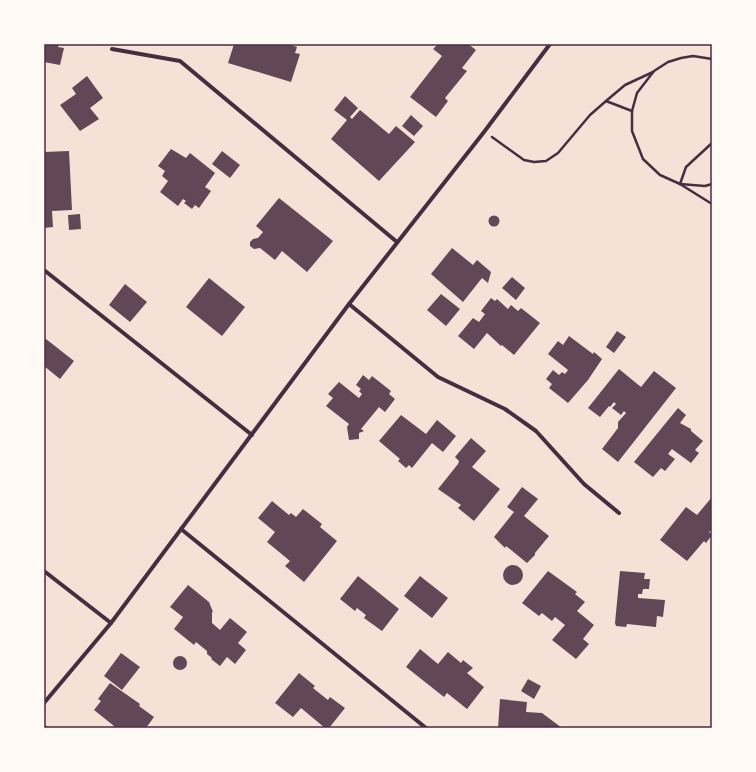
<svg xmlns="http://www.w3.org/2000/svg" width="756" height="772" font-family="Helvetica,sans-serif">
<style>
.building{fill:#644757}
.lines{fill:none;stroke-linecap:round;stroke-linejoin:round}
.path{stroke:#4a2c40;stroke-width:2.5}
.minor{stroke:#4a2c40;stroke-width:4}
.neatline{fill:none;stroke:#4a2c40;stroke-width:1.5}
</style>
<rect width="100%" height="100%" fill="#f7e1d7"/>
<!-- building -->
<g class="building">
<polygon points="44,44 59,44 58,47 64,48 60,65 44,62"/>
<polygon points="234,44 288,44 297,47 295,53 300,54 291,82 228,63"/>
<polygon points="438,44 468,44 476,50 462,68 467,71 445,98 448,101 436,117 410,97 442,56 433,49"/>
<polygon points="87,76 103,98 90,108 99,119 80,131 60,105 76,94 72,88"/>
<polygon points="345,96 358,108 350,117 352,119 360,110 389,134 396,126 415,142 379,181 331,139 347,120 334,110"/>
<polygon points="411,115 423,126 414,136 402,126"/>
<polygon points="171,149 186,158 190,153 215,173 205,187 211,191 199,208 195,205 192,209 184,203 186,201 183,199 178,206 160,192 168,181 162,176 165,171 158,166"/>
<polygon points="69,151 72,210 52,211 53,227 44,228 44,152"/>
<polygon points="222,151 240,165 230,178 212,164"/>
<polygon points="279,198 333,241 307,272 282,251 275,260 260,248 254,249 250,246 250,242 253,239 258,238 263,232 256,226"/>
<polygon points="80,214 81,229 69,230 68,215"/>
<circle cx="494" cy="221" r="5.5"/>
<polygon points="452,248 473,265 477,260 491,272 488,283 482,278 463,302 431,274"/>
<polygon points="512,277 525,288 516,300 502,288"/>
<polygon points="209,278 245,307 222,336 186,307"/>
<polygon points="125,284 147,302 130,322 109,305"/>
<polygon points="441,294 460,309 446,326 427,310"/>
<polygon points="491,298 495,301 497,299 508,309 511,305 518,311 521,308 540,323 514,355 502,345 501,346 487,333 474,349 458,336 473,318 479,322 485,314 481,311"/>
<polygon points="617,331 626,337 614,353 606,347"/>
<polygon points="569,336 593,354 594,352 602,359 588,380 568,403 549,388 552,384 546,379 553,370 559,375 562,372 565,374 568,370 548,354 558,341 563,345"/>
<polygon points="46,339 74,361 60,379 44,366 44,342"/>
<polygon points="619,369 641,387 654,371 676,388 618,462 602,449 618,428 618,422 626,413 624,411 621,415 612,408 616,404 614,402 610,407 609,406 600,417 588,408"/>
<polygon points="363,375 369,380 372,376 391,391 389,394 395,399 385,412 379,407 361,429 364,431 359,433 359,439 349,440 347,427 349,424 326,406 333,398 328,394 339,382 359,398 362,394 359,391 361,389 356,385"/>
<polygon points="678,408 686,415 680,423 691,429 691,431 703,441 695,450 699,453 691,463 672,449 668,454 675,459 665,471 661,468 653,477 634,462"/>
<polygon points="401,415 426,434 437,420 456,436 443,452 432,443 412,468 409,465 406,468 398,461 400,459 379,441"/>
<polygon points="471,438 486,451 472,467 500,489 474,521 458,508 461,505 438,489 458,464 459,461 455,457"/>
<polygon points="522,487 538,499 524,516 549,536 535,553 535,555 527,563 506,546 505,548 494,537 514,512 507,507"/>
<polygon points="712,497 712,529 709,532 712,535 706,543 704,541 687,561 660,540 686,507 697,515"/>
<polygon points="272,501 289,515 291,513 296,517 303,509 322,524 320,527 337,541 304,582 285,566 290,561 267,542 275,532 258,518"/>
<circle cx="513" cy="575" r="10"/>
<polygon points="548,571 577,592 575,594 585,602 577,611 594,625 583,639 589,644 576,659 552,640 565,625 555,617 552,621 542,613 539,616 522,603"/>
<polygon points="620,571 645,573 644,579 650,579 649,589 643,589 642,594 638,594 638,598 665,600 663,617 657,616 656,627 627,624 626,627 616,626 615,623"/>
<polygon points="358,576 399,609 382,631 364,618 366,615 357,608 355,611 340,599"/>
<polygon points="420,576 448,598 432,618 404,596"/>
<polygon points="188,585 209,602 213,612 212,612 212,623 220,630 230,618 247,632 238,643 246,650 235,664 227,657 220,666 211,659 212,658 207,654 207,651 196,642 194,645 174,629 183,617 170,607"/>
<polygon points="420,649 438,664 448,652 461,663 463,660 473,668 467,673 484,687 467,709 447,693 444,697 406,667"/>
<polygon points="121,653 140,667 122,690 104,676"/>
<circle cx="180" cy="663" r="7"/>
<polygon points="299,673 315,686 313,688 328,700 330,697 345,708 329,728 325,728 301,708 293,717 275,703"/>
<polygon points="528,679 541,686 534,699 521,691"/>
<polygon points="110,683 140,704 139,706 154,717 146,728 113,728 114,726 94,710 101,701 98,699"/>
<polygon points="500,699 527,702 526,712 542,713 562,728 498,728"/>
</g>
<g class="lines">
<!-- path -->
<g class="path">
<polyline points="712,59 693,56 681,58 668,62 654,71 637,93 632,111 632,131 643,159 660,175 680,184 712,204"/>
<polyline points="606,101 632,111"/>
<polyline points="492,137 524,160 534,162 546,161 558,153 590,115 606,101 625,85 653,72"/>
<polyline points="680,184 686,167 712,143"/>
<polyline points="680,184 705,186 712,184"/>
</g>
<!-- minor -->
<g class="minor">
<polyline points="112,49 180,61 397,242"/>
<polyline points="44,270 252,435"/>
<polyline points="349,304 438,377 505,409 536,431 584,484 619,513"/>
<polyline points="181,529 426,728"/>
<polyline points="44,571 111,623"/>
<polyline points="44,703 111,623 349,304 484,132 550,44"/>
<polyline points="44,727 46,728"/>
</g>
</g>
<!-- border -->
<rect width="756" height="772" fill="none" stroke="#fffaf5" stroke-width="90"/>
<rect x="45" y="45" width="666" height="682" class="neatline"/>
</svg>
